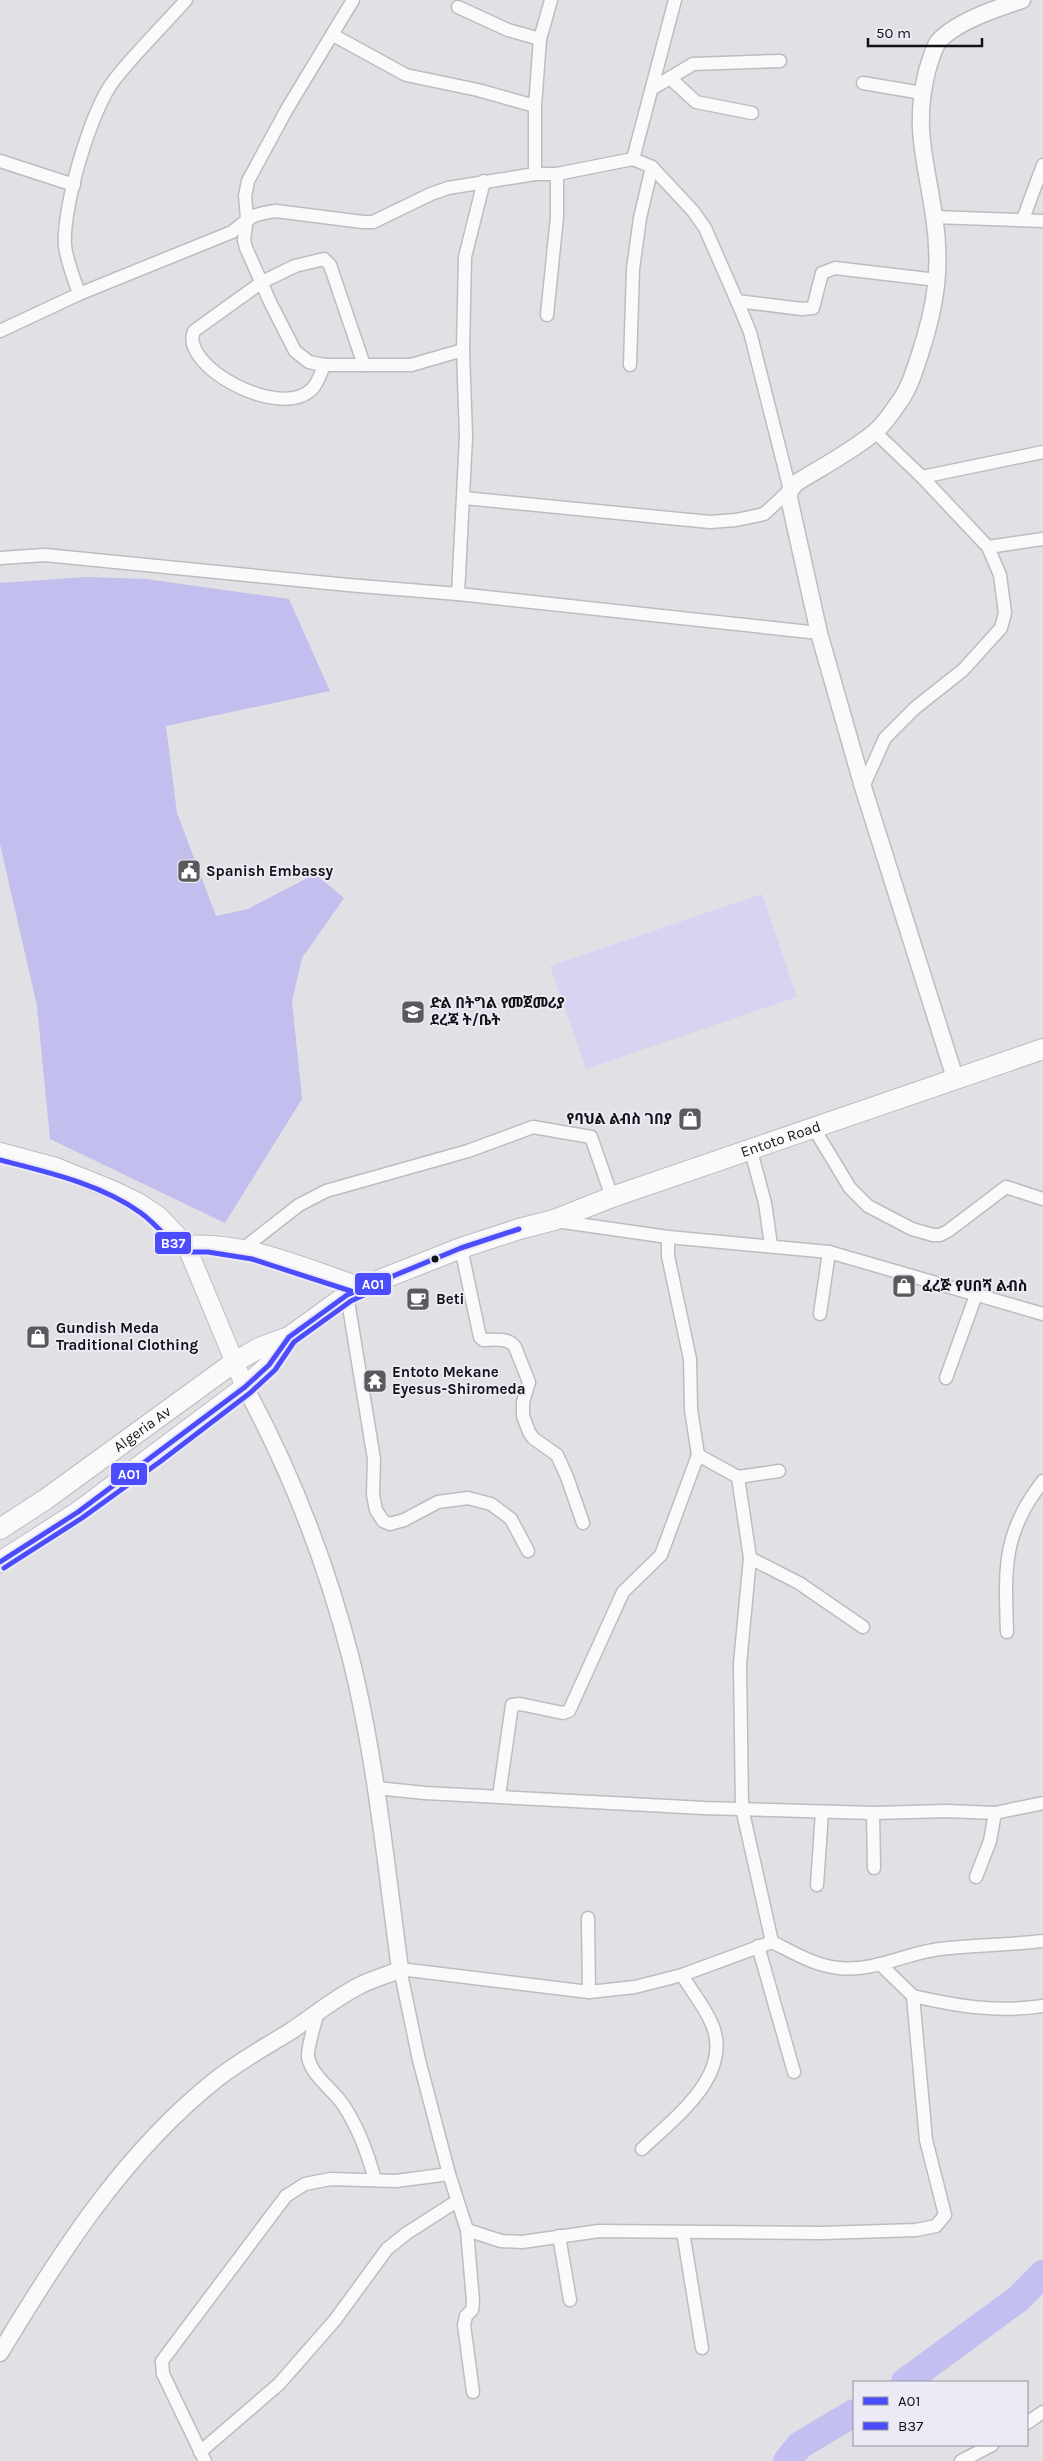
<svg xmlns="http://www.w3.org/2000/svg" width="1043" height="2461" font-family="Karla,'Noto Sans Ethiopic',sans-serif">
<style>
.green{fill:#d6d4f0}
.forest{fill:#c2beee}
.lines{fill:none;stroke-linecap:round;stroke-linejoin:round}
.river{stroke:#c3c0f1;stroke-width:28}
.minor-casing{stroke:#bdbdc1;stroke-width:15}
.tertiary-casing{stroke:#bdbdc1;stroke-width:19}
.secondary-casing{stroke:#bdbdc1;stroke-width:20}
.primary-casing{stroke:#bdbdc1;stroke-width:22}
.minor{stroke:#fafafb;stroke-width:12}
.tertiary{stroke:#fafafb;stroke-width:16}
.secondary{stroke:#fafafb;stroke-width:18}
.primary{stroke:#fafafb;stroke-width:20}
.bus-1-casing{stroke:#ebeaf5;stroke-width:9}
.bus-2-casing{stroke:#ebeaf5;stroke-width:9}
.bus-1{stroke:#4c4cff;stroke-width:5}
.bus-2{stroke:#4c4cff;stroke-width:5}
.bus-dot{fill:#121216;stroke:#ebeaf5;stroke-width:2}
.labels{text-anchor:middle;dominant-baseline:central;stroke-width:4;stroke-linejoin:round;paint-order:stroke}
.poi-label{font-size:15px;font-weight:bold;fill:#121216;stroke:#ebeaf5;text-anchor:start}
.street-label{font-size:15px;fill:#121216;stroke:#ebeaf5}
.line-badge{stroke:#ebeaf5;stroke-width:2}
.badge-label{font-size:14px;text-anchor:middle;font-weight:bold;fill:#fff}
</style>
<rect width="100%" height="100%" fill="#e0e0e5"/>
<!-- green -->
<polygon class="green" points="762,894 797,997 586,1069 550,966"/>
<!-- forest -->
<polygon class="forest" points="86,577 146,579 289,599 330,691 166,726 177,813 216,916 248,909 315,874 344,898 302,958 292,1001 302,1099 225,1223 50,1139 37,1006 0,844 0,583"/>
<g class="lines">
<!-- river -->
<g class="river">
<polyline points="905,2382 1018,2299 1043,2274"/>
<polyline points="787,2461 800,2445 854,2413"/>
</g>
<!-- minor casing -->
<g class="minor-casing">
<g id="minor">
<polyline points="353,0 287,109 248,181 245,196 247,218 244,240 246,248 271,304 295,351 309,362 324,365 411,365 463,350"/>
<polyline points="458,7 508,30 540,39"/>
<polyline points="333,35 406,75 478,90 535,106"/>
<polyline points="670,78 696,102 752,113"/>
<polyline points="863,83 922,93"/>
<polyline points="653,88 693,64 780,61"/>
<polyline points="633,159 675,0"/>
<polyline points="0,161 74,185"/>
<polyline points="535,174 535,106 540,39 551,0"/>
<polyline points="934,217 1043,221"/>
<polyline points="1023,219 1043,165"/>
<path d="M 79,294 C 74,278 67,262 65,246 C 62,208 91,109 115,79 C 136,52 163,26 186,0"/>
<polyline points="737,301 802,309 813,308 822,273 835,268 937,280"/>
<polyline points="547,315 557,217 557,174"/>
<path d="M 0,331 L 79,294 L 232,232 C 250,218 251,214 276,211 L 363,222 L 373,222 L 431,194 L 448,188 L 535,174 L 557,174 L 633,159 L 652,167 L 693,211 L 705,228 L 737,301 L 750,332 L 790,490 L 764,514 L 736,520 L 710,522 L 464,498"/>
<path d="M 324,365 C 321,373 318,383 312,389 C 280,421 179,366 194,331 L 262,282 L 295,266 L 324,259 L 330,265 L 364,365"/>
<polyline points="630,365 633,269 640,218 652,167"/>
<polyline points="922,477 1043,452"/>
<polyline points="988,547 1043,539"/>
<polyline points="0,558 45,555 348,585 458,594 819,633"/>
<polyline points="458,594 466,437 463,350 465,257 484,181"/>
<polyline points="863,787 885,738 915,708 963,670 1001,628 1005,613 1000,575 988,547 922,477 875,432"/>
<polyline points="813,1127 850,1188 868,1206 912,1229 933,1235 940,1235 948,1231 1006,1187 1043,1199"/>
<polyline points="751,1151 765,1203 771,1245"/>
<polyline points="556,1221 668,1237 829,1252 1043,1314"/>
<polyline points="668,1237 668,1256 690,1359 691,1409 698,1455 738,1477 750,1558 740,1664 742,1808 772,1942"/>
<polyline points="244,1248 299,1205 326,1191 468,1151 533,1127 591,1137 612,1197"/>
<path d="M 461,1248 L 480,1337 L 483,1340 C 494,1340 508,1337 515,1347 L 529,1382 L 523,1402 L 523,1416 L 529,1432 L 533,1438 L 557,1455 L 567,1477 L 583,1523"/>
<polyline points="347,1295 374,1459 373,1495 376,1510 383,1521 390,1524 404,1520 438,1502 468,1498 491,1504 511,1519 528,1551"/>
<polyline points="820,1314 829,1252"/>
<polyline points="946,1378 976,1295"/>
<polyline points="738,1477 779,1471"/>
<polyline points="750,1558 799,1583 863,1627"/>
<path d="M 1007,1632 C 1005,1569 1002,1533 1043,1481"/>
<polyline points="376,1788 425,1793 704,1808 873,1813 947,1811 995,1813 1043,1803"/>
<polyline points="499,1796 512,1705 520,1704 563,1713 569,1711 623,1592 661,1555 698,1455"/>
<polyline points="873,1813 874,1868"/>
<polyline points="976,1877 990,1841 995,1813"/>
<polyline points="817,1885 822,1812"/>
<polyline points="588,1918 589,1992"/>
<polyline points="758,1946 794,2072"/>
<path d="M 913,1996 C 956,2006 998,2013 1043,2006"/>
<path d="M 318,2012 C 315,2023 307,2048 308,2057 C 312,2077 334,2090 344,2106 C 359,2129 368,2154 375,2180"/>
<path d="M 642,2149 C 675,2117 737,2073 710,2020 C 703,2005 691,1990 682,1975"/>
<polyline points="467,2230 501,2241 522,2242 599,2231 823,2233 916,2230 936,2226 945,2215 926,2140 913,1996 880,1964"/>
<polyline points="683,2232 702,2348"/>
<polyline points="559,2236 570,2300"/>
<path d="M 473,2392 L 464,2325 L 466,2316 L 472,2310 L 473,2301 L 467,2230 L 449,2174 L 419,2060 L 400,1969 L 589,1992 L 635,1987 L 682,1975 L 772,1942 C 793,1952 815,1966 839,1968 C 874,1972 906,1953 940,1949 C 974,1945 1009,1945 1043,1941"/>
<polyline points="1027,2423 1043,2412"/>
<polyline points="200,2452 279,2384 335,2320 387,2249 407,2233 457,2201"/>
<polyline points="205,2461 163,2374 162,2361 286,2196 305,2184 331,2179 396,2181 449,2174"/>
<polyline points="961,2461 992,2445"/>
</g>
</g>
<!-- tertiary casing -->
<g class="tertiary-casing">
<g id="tertiary">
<path d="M 955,1078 L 863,787 L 819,633 L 789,498 L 790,490 L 796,483 C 820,468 856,449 876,431 C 884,424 891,414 897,405 C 909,390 914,372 920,354 C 936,305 942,267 934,216 C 926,160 913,128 927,71 C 930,62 933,49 938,42 C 955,22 997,8 1022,0"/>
<path d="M 0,2353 C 60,2253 125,2151 218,2078 C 241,2060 267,2046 291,2031 C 315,2015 336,1997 361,1985 C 374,1978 387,1976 400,1969 C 386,1866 376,1760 351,1659 C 327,1565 291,1472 245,1387"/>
</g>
</g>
<!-- secondary casing -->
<g class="secondary-casing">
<g id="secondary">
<polyline points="0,1152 56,1167 113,1190 138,1202 159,1216 186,1245 245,1387"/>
<path d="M 186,1245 C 247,1241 305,1268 362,1287"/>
</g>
</g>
<!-- primary casing -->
<g class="primary-casing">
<g id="primary">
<path id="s1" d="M 0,1529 L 46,1499 L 233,1363 L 259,1348 L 289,1337 L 347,1295 L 362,1287 L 461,1248 L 519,1229 L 554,1220 L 612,1197 L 1043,1049"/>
<polyline points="0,1562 78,1512 245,1387 269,1365 289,1337"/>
</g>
</g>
<!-- minor -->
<use href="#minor" class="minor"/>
<!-- tertiary -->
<use href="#tertiary" class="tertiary"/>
<!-- secondary -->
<use href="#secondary" class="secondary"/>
<!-- primary -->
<use href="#primary" class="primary"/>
<!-- bus-1 casing -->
<g class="bus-1-casing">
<polyline id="bus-1" points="0,1562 78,1512 245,1387 269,1365 289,1337 347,1295 461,1248 519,1229"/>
</g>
<!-- bus-2 casing -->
<g class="bus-2-casing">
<g id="bus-2">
<path d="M 0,1160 C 47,1172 101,1184 141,1213 C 157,1225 169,1241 183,1252 L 208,1252 L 252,1259 L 360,1294"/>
<polyline points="4,1568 82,1518 161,1461 250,1393 275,1370 294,1342 351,1301 366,1294"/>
</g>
</g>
<!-- bus-1 -->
<use href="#bus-1" class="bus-1"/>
<!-- bus-2 -->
<use href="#bus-2" class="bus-2"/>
</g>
<!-- icons -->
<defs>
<g id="civic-square" transform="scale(1.25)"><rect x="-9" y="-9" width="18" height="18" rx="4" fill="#5a5a5e" stroke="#ebeaf5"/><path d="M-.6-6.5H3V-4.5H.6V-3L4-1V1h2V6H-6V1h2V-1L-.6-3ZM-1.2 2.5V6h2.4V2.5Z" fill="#fff"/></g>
<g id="school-square" transform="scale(1.25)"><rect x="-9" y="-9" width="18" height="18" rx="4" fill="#5a5a5e" stroke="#ebeaf5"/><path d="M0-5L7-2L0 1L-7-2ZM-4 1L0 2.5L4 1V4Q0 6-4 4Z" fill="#fff"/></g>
<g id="shop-square" transform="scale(1.25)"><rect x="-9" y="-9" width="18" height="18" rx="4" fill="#5a5a5e" stroke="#ebeaf5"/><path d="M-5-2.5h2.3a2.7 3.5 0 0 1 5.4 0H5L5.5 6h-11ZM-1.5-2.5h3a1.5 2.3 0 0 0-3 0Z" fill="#fff"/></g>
<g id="cafe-square" transform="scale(1.25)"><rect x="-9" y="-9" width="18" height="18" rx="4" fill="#5a5a5e" stroke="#ebeaf5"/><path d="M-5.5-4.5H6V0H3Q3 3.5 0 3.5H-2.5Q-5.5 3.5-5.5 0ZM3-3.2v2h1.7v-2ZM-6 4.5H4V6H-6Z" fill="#fff"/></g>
<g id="temple-square" transform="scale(1.25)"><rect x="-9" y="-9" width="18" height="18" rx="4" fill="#5a5a5e" stroke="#ebeaf5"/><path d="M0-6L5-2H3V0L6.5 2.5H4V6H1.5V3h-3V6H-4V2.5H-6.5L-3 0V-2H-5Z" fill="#fff"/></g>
</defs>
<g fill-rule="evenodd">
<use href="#civic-square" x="189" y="871"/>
<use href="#school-square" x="413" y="1012"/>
<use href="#shop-square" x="690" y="1119"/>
<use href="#shop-square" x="904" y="1286"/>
<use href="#cafe-square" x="418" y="1299"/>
<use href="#shop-square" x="38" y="1337"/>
<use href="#temple-square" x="375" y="1381"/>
</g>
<!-- markers -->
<circle class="bus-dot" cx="435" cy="1259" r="4.5"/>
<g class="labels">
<!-- poi labels -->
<g class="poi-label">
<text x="206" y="871">Spanish Embassy</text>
<text x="430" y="1003">ድል በትግል የመጀመሪያ<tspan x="430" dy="17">ደረጃ ት/ቤት</tspan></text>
<text x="672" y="1119" text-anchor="end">የባህል ልብስ ገበያ</text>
<text x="922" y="1286">ፈረጅ የሀበሻ ልብስ</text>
<text x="436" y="1299">Beti</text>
<text x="56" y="1328">Gundish Meda<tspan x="56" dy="17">Traditional Clothing</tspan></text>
<text x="392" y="1372">Entoto Mekane<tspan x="392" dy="17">Eyesus-Shiromeda</tspan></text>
</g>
<!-- street labels -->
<g class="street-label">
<text stroke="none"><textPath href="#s1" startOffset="881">Entoto Road</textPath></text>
<text stroke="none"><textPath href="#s1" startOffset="174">Algeria Av</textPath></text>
</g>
</g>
<g class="line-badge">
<rect x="154" y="1231" width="38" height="24" rx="5" fill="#4c4cff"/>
<rect x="354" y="1272" width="38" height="24" rx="5" fill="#4c4cff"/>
<rect x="110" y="1462" width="38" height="24" rx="5" fill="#4c4cff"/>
</g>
<g class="badge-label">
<text x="173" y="1248">B37</text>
<text x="373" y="1289">A01</text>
<text x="129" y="1479">A01</text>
</g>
<!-- legend -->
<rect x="853" y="2381" width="175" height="65" fill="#ebeaf5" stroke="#94949c"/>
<rect x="863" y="2397" width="25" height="8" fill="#4c4cff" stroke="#94949c"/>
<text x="898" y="2406" font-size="15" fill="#121216">A01</text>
<rect x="863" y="2422" width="25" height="8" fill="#4c4cff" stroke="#94949c"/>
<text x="898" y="2431" font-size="15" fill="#121216">B37</text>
<!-- scale -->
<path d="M868 38v8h114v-8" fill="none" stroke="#121216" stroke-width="2.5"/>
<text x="876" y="38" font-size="15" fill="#121216" stroke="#ebeaf5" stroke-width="4" paint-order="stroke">50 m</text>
</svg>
